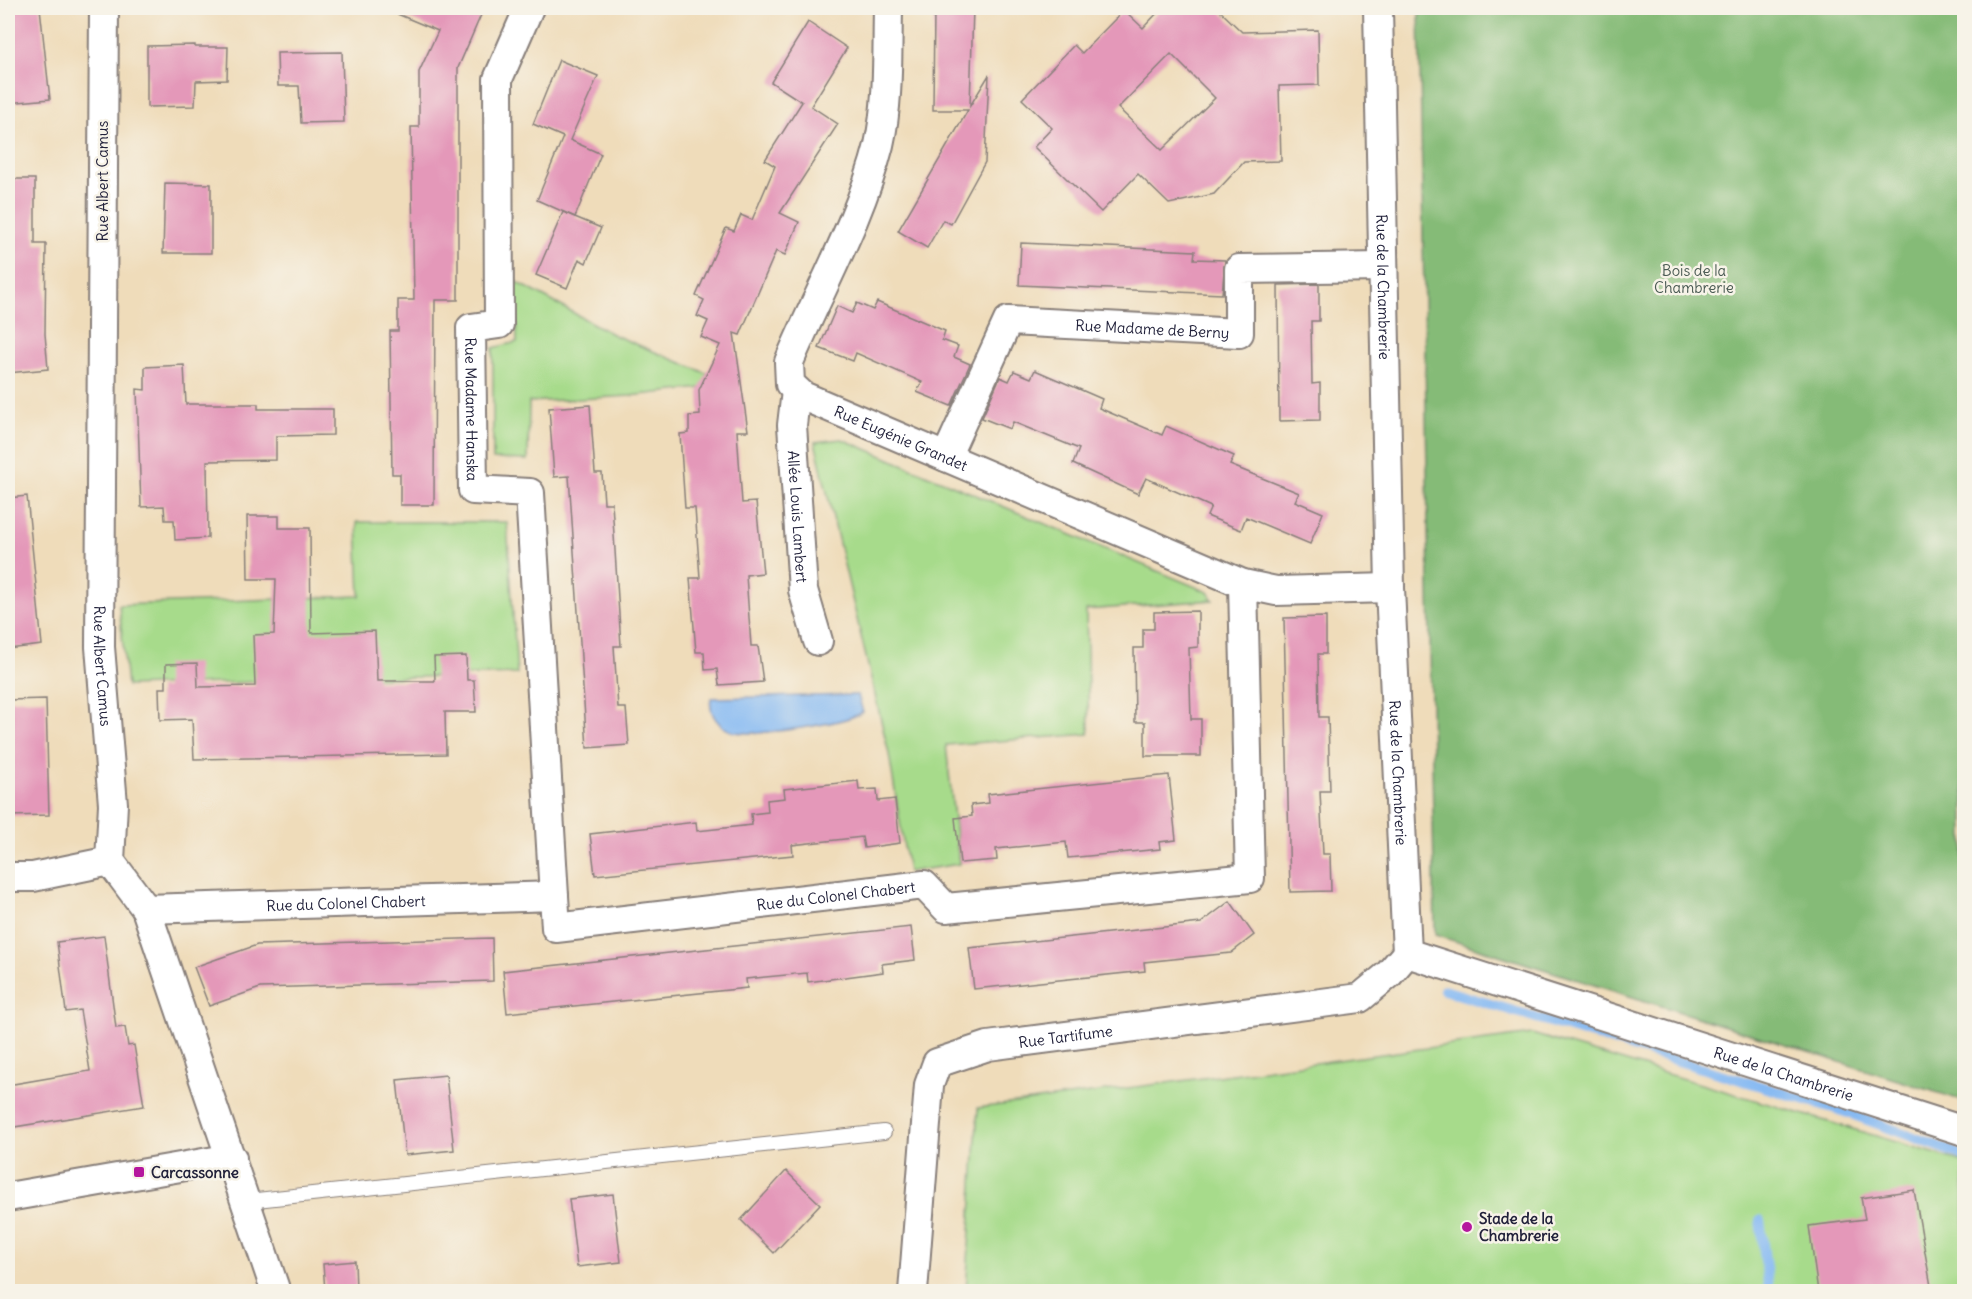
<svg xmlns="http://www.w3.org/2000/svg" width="1972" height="1299" font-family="Delius,sans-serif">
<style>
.green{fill:#a7db8b;stroke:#647e63;stroke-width:1.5}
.forest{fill:#85bb77;stroke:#546e59;stroke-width:1.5}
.water{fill:#85b9f3;stroke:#546e97;stroke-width:1.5}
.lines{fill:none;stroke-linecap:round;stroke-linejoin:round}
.stream{stroke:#85b9f3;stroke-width:10}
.building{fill:#e498b9;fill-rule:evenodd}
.lane-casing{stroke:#887f7a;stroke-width:16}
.street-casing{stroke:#887f7a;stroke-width:32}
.lane{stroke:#fff;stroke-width:14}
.street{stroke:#fff;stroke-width:28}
.poi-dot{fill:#b5179e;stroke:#f7f3e8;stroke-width:2}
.labels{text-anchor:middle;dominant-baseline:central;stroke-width:5;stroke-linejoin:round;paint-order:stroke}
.street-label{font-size:15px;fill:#22223b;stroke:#f7f3e8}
.park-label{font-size:15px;fill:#4a5a53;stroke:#f7f3e8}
.poi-label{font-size:15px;font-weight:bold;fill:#22223b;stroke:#f7f3e8;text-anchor:start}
</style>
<rect width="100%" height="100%" fill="#f7f3e8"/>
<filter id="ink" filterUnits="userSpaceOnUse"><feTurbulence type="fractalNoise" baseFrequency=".0167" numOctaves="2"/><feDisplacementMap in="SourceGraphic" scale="12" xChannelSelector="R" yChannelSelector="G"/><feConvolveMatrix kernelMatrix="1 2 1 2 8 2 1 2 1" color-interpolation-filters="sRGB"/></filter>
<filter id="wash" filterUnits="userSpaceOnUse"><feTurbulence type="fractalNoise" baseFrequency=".008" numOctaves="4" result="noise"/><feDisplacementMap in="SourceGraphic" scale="24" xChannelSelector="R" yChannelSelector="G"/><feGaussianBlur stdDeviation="1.35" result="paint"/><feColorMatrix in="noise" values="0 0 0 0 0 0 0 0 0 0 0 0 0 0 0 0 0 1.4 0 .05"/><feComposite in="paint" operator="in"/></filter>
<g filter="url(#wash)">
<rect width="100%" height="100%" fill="#efdcba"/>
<!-- green -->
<g class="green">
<polygon points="515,281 614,335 718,378 728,385 630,396 529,402 528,460 493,459 493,348 517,342"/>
<polygon points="842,439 1208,592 1213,600 1086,610 1089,734 946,745 959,864 908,872 889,754 815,442"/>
<polygon points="357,522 507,522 517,674 127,686 119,605 360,596"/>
<polygon points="1532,1034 1964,1162 1964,1291 966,1292 978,1108"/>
</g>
<!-- forest -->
<polygon class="forest" points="1419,8 1964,8 1964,1101 1435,935"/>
<!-- water -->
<path class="water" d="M 858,695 L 863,712 C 844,724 758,736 735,732 C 720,729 708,714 711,698 Z"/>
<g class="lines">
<!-- stream -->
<g class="stream">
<polyline points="1444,990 1846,1112 1964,1156"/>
<polyline points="1760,1220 1769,1292"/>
</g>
</g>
<g id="blocks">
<!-- building -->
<g class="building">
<polygon points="8,8 40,8 50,99 8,103"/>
<polygon points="383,8 484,8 458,68 458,300 435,300 434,505 400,505 400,474 392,474 390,331 398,331 398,300 414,300 411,127 419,127 419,72 438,31"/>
<polygon points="934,8 973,8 970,106 989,75 985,162 951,224 943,220 927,248 898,231 968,110 933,110"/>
<path d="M 1162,8 L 1217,8 L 1242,32 L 1318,30 L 1319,85 L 1279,86 L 1281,161 L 1244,162 L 1214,194 L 1169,204 L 1138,174 L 1101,212 L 1034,147 L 1052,128 L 1022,99 L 1074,45 L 1082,53 L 1124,10 L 1143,28 ZM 1171,54 L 1215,98 L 1162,150 L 1118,108 Z"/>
<polygon points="808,22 847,48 811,106 838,124 780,213 799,222 785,255 776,251 740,335 734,333 748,431 737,431 742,503 756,502 763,573 746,575 751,646 758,646 763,682 719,685 717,669 705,670 704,652 696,652 690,578 700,578 695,508 685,508 680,434 689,433 689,416 700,415 699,390 720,345 701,337 708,321 697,316 704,300 696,296 726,228 734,231 741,215 752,220 775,166 765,160 802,102 771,82"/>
<polygon points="195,45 195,47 228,47 227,80 196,81 195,106 147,107 147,46"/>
<polygon points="342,52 344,122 301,123 299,86 278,86 277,53"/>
<polygon points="559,60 598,76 570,140 601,154 575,217 537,200 563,137 533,124"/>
<polygon points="8,179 35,179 35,244 46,244 45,334 48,369 8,373"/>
<polygon points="165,183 211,184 211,253 163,253"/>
<polygon points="563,212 601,228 586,263 579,259 567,288 536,275"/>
<polygon points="1021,243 1195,251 1194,259 1225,260 1222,294 1019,285"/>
<polygon points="1319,284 1319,321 1311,321 1312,384 1320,383 1320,420 1279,421 1278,285"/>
<polygon points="877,302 945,331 942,340 958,346 954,357 970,364 951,406 917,392 922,382 856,353 853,361 819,348 837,306 852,313 857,303 873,310"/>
<polygon points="184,365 186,404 258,404 258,409 333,409 333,435 276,436 276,460 207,461 208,538 175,540 174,520 165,520 164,506 141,507 137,389 145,390 145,367"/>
<polygon points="1035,370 1102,399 1099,408 1162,435 1166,426 1234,456 1230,465 1299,493 1295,501 1323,513 1310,544 1246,517 1241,530 1207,516 1211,507 1146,478 1138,494 1073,464 1079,449 1013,422 1010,429 982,418 1000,377 1009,381 1014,371 1031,378"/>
<polygon points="590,405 595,473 602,473 604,503 612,503 621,646 614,646 618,708 626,708 629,745 587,748 569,476 554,477 549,408"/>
<polygon points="27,496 42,645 8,649 8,498"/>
<polygon points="247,516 279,516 279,528 310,528 311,633 375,631 377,681 435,681 434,657 466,656 467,680 474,680 476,712 445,712 446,754 194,759 192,719 160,720 159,688 166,688 166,664 197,663 198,687 255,686 253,635 274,634 276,579 248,579"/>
<polygon points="1198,611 1198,647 1189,648 1191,719 1201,719 1201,756 1145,756 1145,722 1135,722 1134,648 1143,648 1143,629 1154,629 1154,612"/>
<polygon points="1326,617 1326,654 1318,654 1319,717 1328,717 1330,791 1320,791 1323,854 1330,854 1331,891 1290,892 1284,618"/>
<polygon points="46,699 49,815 8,816 8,700"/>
<polygon points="1169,775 1176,840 1159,842 1160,849 1068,858 1066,842 996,849 997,860 960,863 955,818 972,816 971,805 989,803 988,794"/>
<polygon points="858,781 859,790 877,789 878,801 895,799 900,843 864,848 862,837 792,845 793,855 595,875 590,834 696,822 697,831 752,825 751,814 768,812 767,800 785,798 784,789"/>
<polygon points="1230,901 1254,935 1231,953 1144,962 1145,971 974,989 969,948 1201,923"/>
<polygon points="911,927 915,960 882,964 883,972 808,982 807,973 746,979 747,988 507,1013 503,971"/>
<polygon points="104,936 116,1028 125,1027 128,1046 134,1045 144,1106 8,1128 8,1085 90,1071 80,1010 66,1012 57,942"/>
<polygon points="492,938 493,981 260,988 209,1006 194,967 257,945"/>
<polygon points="446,1075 454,1150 405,1155 397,1080"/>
<polygon points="786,1171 820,1204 774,1253 741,1220"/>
<polygon points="1914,1190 1932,1292 1818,1292 1809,1226 1865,1219 1861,1198"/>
<polygon points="613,1194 621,1262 577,1267 569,1199"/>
<polygon points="355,1261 356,1289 325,1291 323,1264"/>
</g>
</g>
</g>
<g filter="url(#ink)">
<use href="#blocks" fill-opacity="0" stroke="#887f7a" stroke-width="1.5"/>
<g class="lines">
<!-- lane casing -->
<g class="lane-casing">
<polyline id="lane" points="247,1201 884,1132"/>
</g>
<!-- street casing -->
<g class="street-casing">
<g id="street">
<path id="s1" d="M 104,8 L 100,647 L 113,804 L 110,861 L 146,909 L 276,1292"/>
<path id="s2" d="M 529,8 L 498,79 L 499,324 L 471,328 L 473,490 L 530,493 L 554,896"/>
<path id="s3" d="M 888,8 C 887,53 889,101 879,145 C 861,217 818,293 789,362 L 790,384 L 803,396 L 1243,584 L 1276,591 L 1390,588"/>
<path id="s4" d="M 1378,8 L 1390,588 L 1407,953 L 1964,1131"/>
<path id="s5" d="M 796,391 L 792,425 L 803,590 L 818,641"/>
<path id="s6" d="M 946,457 L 1008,321 L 1239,333 L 1239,269 L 1383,267"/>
<polyline points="8,877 33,877 110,861"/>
<path id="s7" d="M 146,909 L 554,896 L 556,928 L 924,885 L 946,908 L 1250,878 L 1243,584"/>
<polyline points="8,1197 232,1158"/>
<path id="s8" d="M 913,1292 L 929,1085 L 937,1063 L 988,1046 L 1360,998 L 1389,974 L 1407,953"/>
</g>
</g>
<!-- lane -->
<use href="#lane" class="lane"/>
<!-- street -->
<use href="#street" class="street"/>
</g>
</g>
<!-- markers -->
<g class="poi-dot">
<rect x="133" y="1166" width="12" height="12" rx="3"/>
<circle cx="1467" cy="1227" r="6"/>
</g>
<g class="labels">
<!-- street labels -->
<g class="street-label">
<text transform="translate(102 181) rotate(-90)">Rue Albert Camus</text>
<text stroke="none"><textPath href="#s4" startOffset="279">Rue de la Chambrerie</textPath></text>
<text stroke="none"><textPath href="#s6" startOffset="294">Rue Madame de Berny</textPath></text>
<text stroke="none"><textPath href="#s2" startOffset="432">Rue Madame Hanska</textPath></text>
<text stroke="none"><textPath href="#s3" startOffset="519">Rue Eugénie Grandet</textPath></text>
<text stroke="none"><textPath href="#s5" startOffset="126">Allée Louis Lambert</textPath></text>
<text stroke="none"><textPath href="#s1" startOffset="658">Rue Albert Camus</textPath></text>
<text stroke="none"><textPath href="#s4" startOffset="765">Rue de la Chambrerie</textPath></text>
<text stroke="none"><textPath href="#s7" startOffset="722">Rue du Colonel Chabert</textPath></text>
<text stroke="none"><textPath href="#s7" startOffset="200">Rue du Colonel Chabert</textPath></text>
<text stroke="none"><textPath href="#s8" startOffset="363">Rue Tartifume</textPath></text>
<text stroke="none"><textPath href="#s4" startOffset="1341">Rue de la Chambrerie</textPath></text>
</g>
<!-- park labels -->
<g class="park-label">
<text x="1694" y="270">Bois de la<tspan x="1694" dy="17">Chambrerie</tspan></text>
</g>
<!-- poi labels -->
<g class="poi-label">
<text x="151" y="1172">Carcassonne</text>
<text x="1479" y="1218">Stade de la<tspan x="1479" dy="17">Chambrerie</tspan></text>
</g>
</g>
<!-- margin -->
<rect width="1972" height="1299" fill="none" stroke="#f7f3e8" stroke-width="30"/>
</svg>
